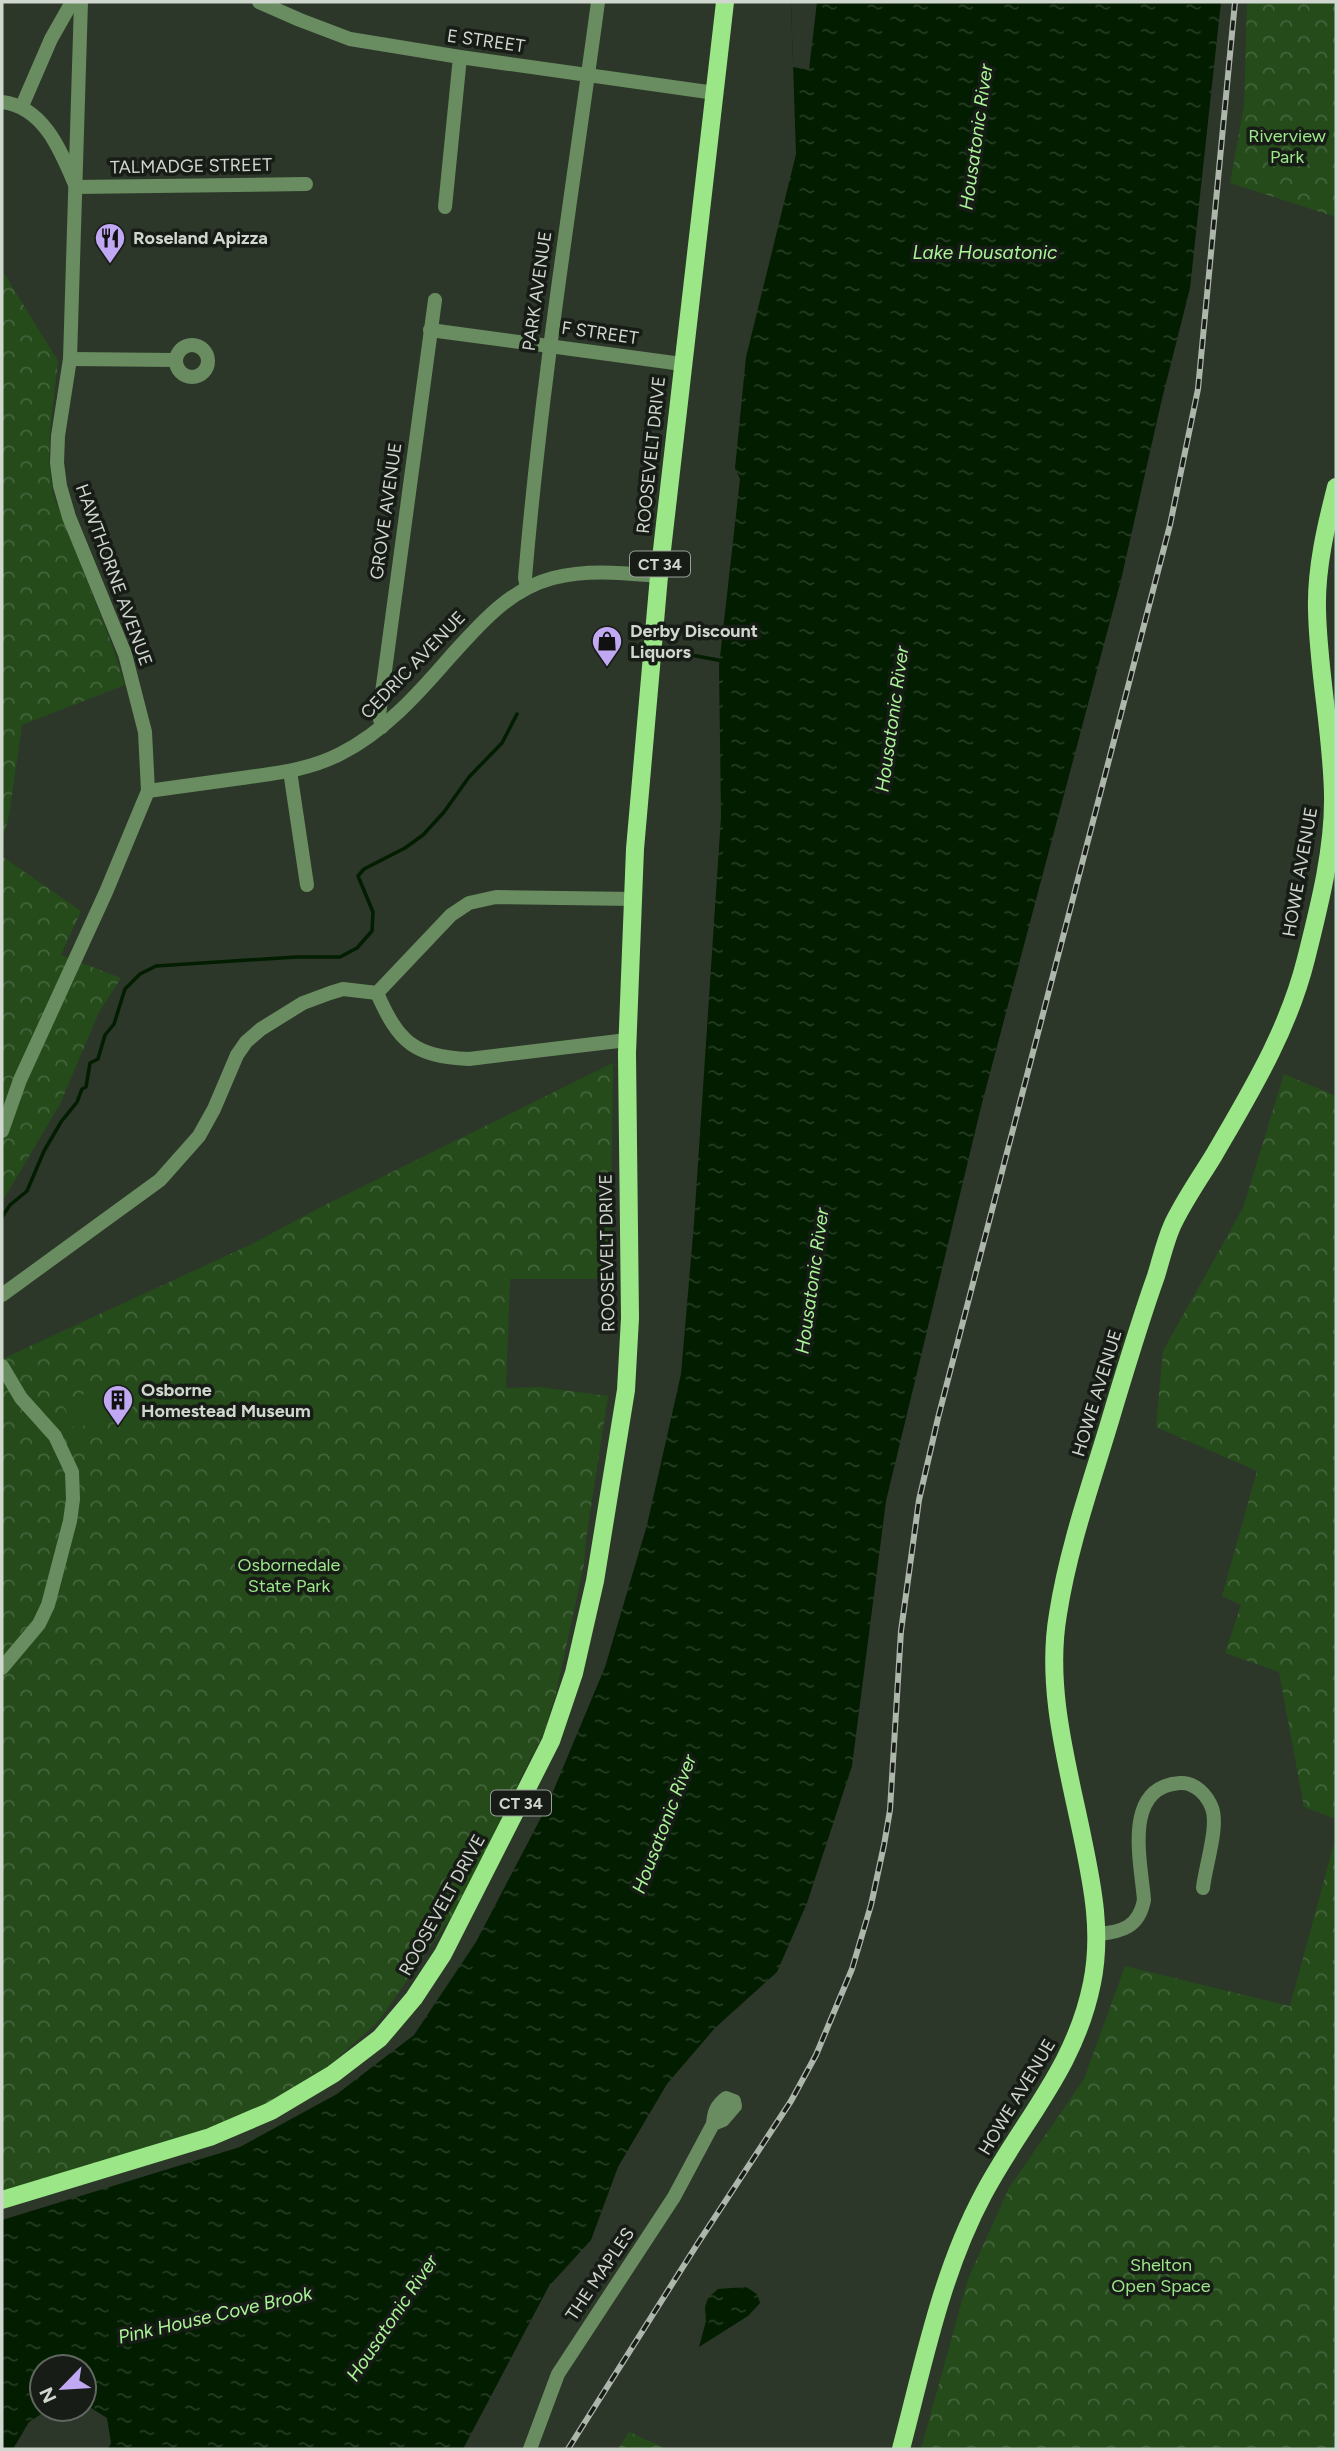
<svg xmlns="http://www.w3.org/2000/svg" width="1338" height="2451" font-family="Figtree,sans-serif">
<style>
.park{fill:url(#park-crowns)}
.garden{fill:#254b1b}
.water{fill:url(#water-ripples)}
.pier{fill:#2c3729}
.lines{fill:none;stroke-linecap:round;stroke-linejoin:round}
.stream{stroke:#021d00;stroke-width:3.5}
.minor{stroke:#698d60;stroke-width:14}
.major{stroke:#9be788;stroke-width:18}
.rail-casing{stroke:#aeb6ac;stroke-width:6}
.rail{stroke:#171c16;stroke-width:3.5;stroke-dasharray:10;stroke-linecap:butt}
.labels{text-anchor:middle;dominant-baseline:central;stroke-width:7;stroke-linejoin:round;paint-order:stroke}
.shield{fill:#171c16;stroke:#989f97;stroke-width:2}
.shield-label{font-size:16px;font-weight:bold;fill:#d0d7ce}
.street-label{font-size:18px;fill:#d0d7ce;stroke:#171c16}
.park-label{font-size:18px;fill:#9de88b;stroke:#171c16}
.poi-label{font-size:18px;font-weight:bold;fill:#d0d7ce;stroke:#171c16;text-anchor:start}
.water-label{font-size:19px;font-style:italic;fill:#abf598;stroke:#171c16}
</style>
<defs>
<pattern id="park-crowns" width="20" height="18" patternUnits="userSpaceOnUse" patternTransform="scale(1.75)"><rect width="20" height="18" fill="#254b1b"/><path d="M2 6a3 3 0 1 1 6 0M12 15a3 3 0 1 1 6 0" fill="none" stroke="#44643b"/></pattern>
<pattern id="water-ripples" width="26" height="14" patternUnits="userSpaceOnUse" patternTransform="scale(1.75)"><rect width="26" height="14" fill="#021d00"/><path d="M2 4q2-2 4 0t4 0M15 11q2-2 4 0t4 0" fill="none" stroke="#263d24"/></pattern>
</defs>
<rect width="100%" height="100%" fill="#2c3729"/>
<!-- park -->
<g class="park">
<polygon points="1247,2 1336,2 1336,217 1230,183 1244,106"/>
<polygon points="2,270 58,361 50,431 49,462 53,494 112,645 125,685 22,725 9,815 4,834 3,857 81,911 61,955 121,978 99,1012 60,1104 2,1202"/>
<polygon points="613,1063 610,1279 510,1279 506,1388 540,1387 608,1396 586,1539 584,1564 556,1693 543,1735 520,1779 509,1808 468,1886 459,1909 446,1924 378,2022 314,2079 258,2112 2,2201 2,1359 252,1244 321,1207"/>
<polygon points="1284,1074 1336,1096 1336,1819 1304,1807 1279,1672 1225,1653 1241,1605 1222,1596 1257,1471 1156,1427 1163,1351 1243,1208"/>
<polygon points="1336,1836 1336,2449 921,2449 968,2279 1009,2188 1084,2079 1125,1966 1290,2006"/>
<polygon points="629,2432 667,2449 618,2449"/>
</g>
<!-- garden -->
<g class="garden">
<polygon points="95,1389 107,1414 94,1420 82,1395"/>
<polygon points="76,1400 87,1424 75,1430 64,1406"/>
</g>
<!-- water -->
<g class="water">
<polygon points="791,2 1221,2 1190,288 1161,403 1121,580 982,1103 886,1501 852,1766 807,1903 777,1972 715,2028 667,2084 618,2167 591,2240 549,2286 463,2449 108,2449 111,2443 107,2418 88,2406 84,2406 84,2367 42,2367 42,2409 49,2409 29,2422 13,2449 2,2449 2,2220 240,2147 337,2094 414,2035 476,1942 547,1806 605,1667 647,1525 681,1374 694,1223 721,817 719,666 740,479 735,468 746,357 796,154"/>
<polygon points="746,2287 757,2294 760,2303 748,2316 699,2347 706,2321 705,2307 708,2298 718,2289"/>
</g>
<!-- pier -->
<polygon class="pier" points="791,2 817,2 809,70 793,67"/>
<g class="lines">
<!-- stream -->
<g class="stream">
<polyline points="670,651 723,661"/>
<polyline points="2,1217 10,1205 27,1191 44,1151 61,1122 77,1102 82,1089 86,1087 90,1063 98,1059 105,1035 114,1024 125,989 140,974 156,966 296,957 340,957 357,948 372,931 373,912 358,876 364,869 405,848 423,835 444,812 469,777 502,743 517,714"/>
</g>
<!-- minor -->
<g class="minor">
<polyline points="259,2 300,20 350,39 460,57 715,93"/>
<path d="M 2,102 C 44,107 61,151 76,187 L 306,184"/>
<polyline points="22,106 51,39 72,2"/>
<polyline points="445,207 460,57"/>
<polyline points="430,330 682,364"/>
<circle cx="192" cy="361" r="16"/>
<polyline points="70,359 175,360"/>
<path d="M 527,587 L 525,578 C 541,385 572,194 598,2"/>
<polyline points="382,727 379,715 435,300"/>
<polyline points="290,771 307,885"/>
<path d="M 148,791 C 179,787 211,782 242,778 C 276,773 309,770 340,754 C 384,732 418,694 450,657 C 480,624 508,590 553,578 C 588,569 624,573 659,576"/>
<path d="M 377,993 C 399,1043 414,1056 469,1059 L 627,1040"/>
<polyline points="2,1131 20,1080 106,892 148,791 145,732 125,654 69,517 60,486 57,463 58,436 70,359 81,2"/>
<polyline points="2,1295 160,1180 199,1136 214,1109 237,1055 246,1042 261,1029 303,1003 330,993 343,989 377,993 451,915 469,903 496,897 634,899"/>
<polyline points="2,1366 21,1398 55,1436 72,1472 73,1499 70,1521 48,1605 39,1624 2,1668"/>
<path d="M 1098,1934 C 1122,1932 1139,1927 1144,1900 C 1141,1862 1122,1787 1180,1783 C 1195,1782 1207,1795 1212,1808 C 1219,1827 1205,1867 1203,1888"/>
<path d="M 530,2449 L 558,2374 L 674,2197 L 713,2124 C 714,2112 716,2106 726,2098 L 734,2101 L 735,2106 L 723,2120 L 713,2124"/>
</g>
<!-- major -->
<g class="major">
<polyline points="2,2200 210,2137 271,2111 333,2074 380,2038 414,1998 443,1954 551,1741 574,1673 595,1581 626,1390 630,1318 627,1053 635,849 659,576 725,2"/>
<path d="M 901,2449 C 924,2362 941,2273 984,2193 C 1023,2120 1075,2068 1092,1983 C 1102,1934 1093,1888 1083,1840 C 1068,1766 1045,1689 1058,1614 C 1069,1543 1095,1473 1115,1404 C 1128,1361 1141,1318 1156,1276 C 1161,1260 1165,1242 1172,1226 C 1183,1202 1200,1178 1214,1155 C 1251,1091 1288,1031 1306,959 C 1319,907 1334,849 1333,795 C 1332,733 1318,671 1317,609 C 1316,568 1326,526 1336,487"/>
</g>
<!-- rail casing -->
<g class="rail-casing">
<polyline id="rail" points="568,2449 698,2243 791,2101 816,2055 852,1969 871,1905 884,1845 890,1810 901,1631 919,1500 938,1418 1170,525 1198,389 1235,2"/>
</g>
<!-- rail -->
<use href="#rail" class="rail"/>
</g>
<!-- icons -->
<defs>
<g id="restaurant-pin" transform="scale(1.575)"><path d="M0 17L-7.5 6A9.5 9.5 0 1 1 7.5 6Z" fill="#c1a8f3" stroke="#171c16"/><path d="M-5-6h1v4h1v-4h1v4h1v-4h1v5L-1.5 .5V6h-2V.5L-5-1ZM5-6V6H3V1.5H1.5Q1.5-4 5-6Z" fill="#111"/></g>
<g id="shop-pin" transform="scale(1.575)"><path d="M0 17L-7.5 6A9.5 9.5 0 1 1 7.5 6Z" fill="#c1a8f3" stroke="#171c16"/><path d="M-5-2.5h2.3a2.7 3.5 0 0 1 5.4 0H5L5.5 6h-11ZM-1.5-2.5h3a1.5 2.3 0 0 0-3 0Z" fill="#111"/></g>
<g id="building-pin" transform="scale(1.575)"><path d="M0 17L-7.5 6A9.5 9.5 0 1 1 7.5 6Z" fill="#c1a8f3" stroke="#171c16"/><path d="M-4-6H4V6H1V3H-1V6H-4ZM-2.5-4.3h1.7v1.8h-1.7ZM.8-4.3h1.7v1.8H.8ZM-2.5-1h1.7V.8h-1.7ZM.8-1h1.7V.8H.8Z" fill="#111"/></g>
</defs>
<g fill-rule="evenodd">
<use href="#restaurant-pin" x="110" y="238"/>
<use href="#shop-pin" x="607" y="641"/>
<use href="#building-pin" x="118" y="1400"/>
</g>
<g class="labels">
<!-- shield labels -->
<g class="shield">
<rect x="630" y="551.5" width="60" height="25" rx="5"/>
<rect x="491" y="1790.5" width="60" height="25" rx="5"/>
</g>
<g class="shield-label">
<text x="660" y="564">CT 34</text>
<text x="521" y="1803">CT 34</text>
</g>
<!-- street labels -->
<g class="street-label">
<text transform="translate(486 41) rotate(8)">E STREET</text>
<text transform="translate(191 166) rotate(-1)">TALMADGE STREET</text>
<text transform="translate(537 291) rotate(-82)">PARK AVENUE</text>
<text transform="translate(600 333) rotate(8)">F STREET</text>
<text transform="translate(651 455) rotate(-84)">ROOSEVELT DRIVE</text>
<text transform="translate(386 511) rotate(-82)">GROVE AVENUE</text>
<text transform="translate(114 575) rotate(70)">HAWTHORNE AVENUE</text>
<text transform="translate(413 665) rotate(-46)">CEDRIC AVENUE</text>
<text transform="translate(1300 872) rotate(-80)">HOWE AVENUE</text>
<text transform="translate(607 1253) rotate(-91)">ROOSEVELT DRIVE</text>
<text transform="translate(1097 1393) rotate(-73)">HOWE AVENUE</text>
<text transform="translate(442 1905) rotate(-61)">ROOSEVELT DRIVE</text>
<text transform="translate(1017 2097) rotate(-59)">HOWE AVENUE</text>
<text transform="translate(600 2274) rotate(-56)">THE MAPLES</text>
</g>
<!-- park labels -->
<g class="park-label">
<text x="1287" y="136">Riverview<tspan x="1287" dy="21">Park</tspan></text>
<text x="289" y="1565">Osbornedale<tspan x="289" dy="21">State Park</tspan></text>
<text x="1161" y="2265">Shelton<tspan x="1161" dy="21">Open Space</tspan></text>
</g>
<!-- poi labels -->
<g class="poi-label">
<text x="133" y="238">Roseland Apizza</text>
<text x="630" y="631">Derby Discount<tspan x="630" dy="21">Liquors</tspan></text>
<text x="141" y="1390">Osborne<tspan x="141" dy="21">Homestead Museum</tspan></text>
</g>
<!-- water labels -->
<g class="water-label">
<text transform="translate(976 137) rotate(-82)">Housatonic River</text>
<text x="985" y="252">Lake Housatonic</text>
<text transform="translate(892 719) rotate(-82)">Housatonic River</text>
<text transform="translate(812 1281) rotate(-82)">Housatonic River</text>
<text transform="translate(664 1824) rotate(-69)">Housatonic River</text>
<text transform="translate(215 2315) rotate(-13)">Pink House Cove Brook</text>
<text transform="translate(392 2318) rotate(-56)">Housatonic River</text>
</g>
</g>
<!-- border -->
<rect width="1338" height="2451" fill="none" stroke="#d0d7ce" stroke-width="7"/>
<!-- north arrow -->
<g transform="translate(63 2388) rotate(245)"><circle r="33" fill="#171c16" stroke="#616760" stroke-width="2"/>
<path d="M0-5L12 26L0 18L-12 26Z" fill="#c1a8f3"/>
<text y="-10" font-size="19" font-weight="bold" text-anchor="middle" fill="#d0d7ce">N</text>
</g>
</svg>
